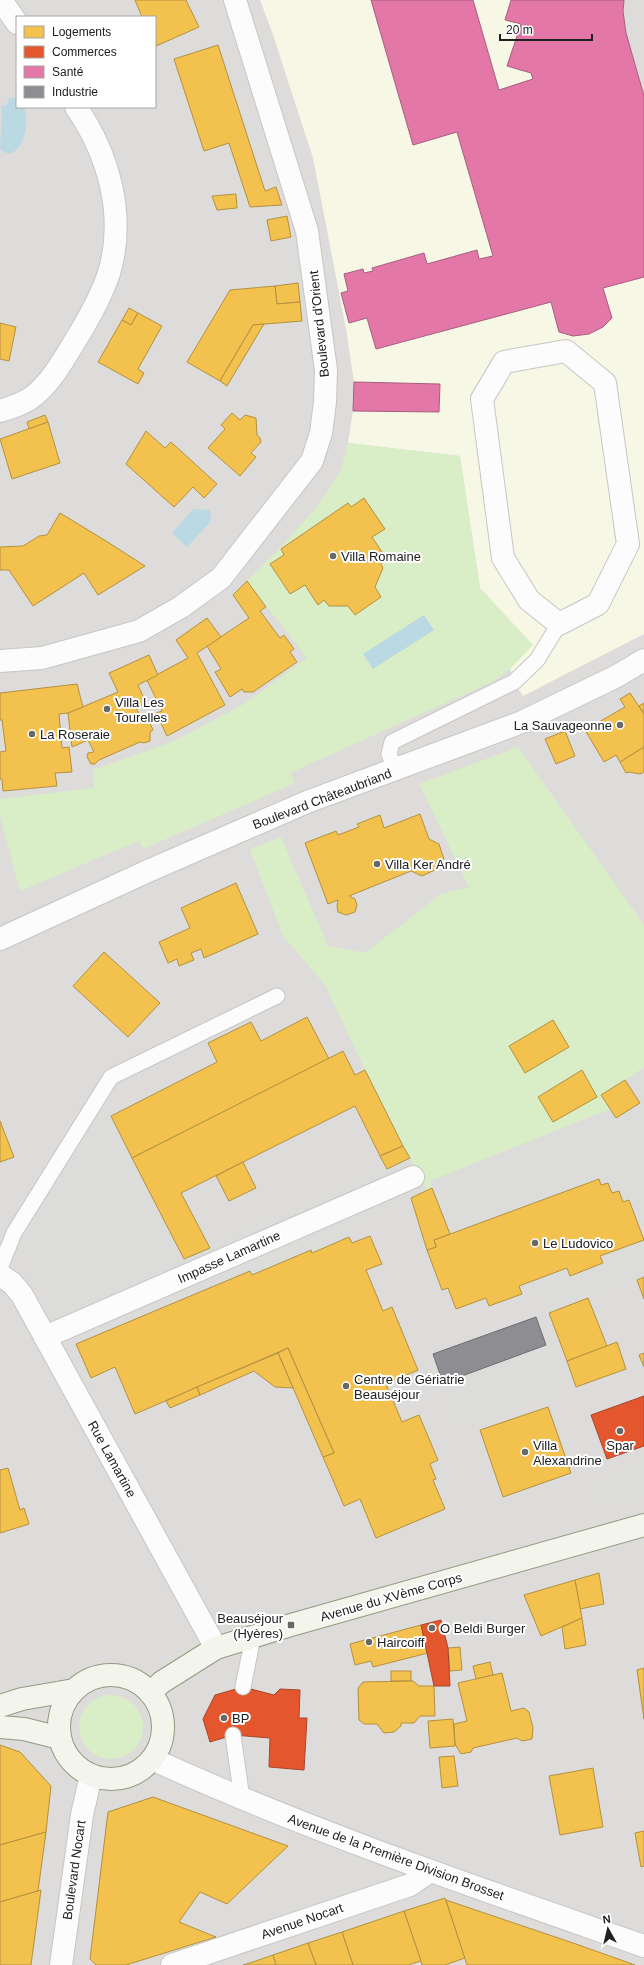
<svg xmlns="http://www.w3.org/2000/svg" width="644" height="1965" font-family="Helvetica,sans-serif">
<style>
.residential{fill:#dddcda;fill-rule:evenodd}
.education{fill:#f6f7e5}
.religious{fill:#dcdcda}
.grass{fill:#d9edc6}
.water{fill:#bad9e3}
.homes{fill:#f2c14e;stroke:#b39140}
.shops{fill:#e4572e;stroke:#a9462a}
.health{fill:#e377a8;stroke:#a85d7f}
.industry{fill:#8d8d92;stroke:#6c6c70}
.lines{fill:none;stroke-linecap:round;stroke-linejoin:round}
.service-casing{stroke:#c7c6c5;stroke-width:17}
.minor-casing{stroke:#c7c6c5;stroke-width:24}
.tertiary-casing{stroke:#c7c6c5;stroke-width:24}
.secondary-casing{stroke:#96997f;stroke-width:24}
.service{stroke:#fcfcfc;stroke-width:15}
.minor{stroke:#fcfcfc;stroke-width:22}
.tertiary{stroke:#fcfcfc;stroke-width:22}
.secondary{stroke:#f3f4ec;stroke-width:22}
.poi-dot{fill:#686866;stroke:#fff;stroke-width:1.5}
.labels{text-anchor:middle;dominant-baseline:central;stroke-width:4;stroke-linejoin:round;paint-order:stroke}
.street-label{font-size:13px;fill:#202020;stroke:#fff}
.poi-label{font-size:13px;fill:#202020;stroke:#fff;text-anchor:start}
</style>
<rect width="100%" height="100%" fill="#eeede9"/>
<!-- residential -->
<path class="residential" d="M 0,0 L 644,0 L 644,1965 L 0,1965 ZM 17,17 L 155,17 L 155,107 L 17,107 Z"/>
<!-- education -->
<polygon class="education" points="260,0 624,0 623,11 626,33 644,96 644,634 523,696 514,682 510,669 532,645 480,588 460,456 348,443 353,411 354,382 346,329 313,158 272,32"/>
<!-- religious -->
<g class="religious">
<polygon points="644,1067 644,1240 629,1200 623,1202 619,1191 612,1193 609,1183 601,1185 599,1179 450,1234 430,1181 611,1111 616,1118 640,1104 625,1080"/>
<polygon points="103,1109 111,1116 184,1259 410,1158 427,1191 349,1226 349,1237 312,1253 310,1250 252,1275 250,1271 76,1344 22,1240"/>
<polygon points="644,1240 644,1277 549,1313 535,1280 567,1268 570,1276 603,1263 600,1256"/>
<polygon points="546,1345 561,1388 563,1389 459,1427 443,1383"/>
<polygon points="644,1456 644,1494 601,1507 594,1482 639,1466 636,1459"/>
</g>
<!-- grass -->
<g class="grass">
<polygon points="348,443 460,456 480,588 533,645 510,669 492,682 290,773 295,783 143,849 139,841 20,891 0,816 0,799 94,788 93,770 172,742 244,704 307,658 247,581 277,551 316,508 341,470"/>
<polygon points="518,747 644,925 644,1067 625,1080 610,1109 430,1181 432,1188 427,1191 365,1070 325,985 283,936 250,849 281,837 328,946 365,953 441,894 469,887 419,784"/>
<circle cx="111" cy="1727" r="32"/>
</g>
<!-- water -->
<g class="water">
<path d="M 10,97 L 17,99 L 17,107 L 24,107 C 26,113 27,120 26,126 C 25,139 15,163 0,149 C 0,134 3,121 1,106 L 6,105 Z"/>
<polygon points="193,509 210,510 211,521 187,547 172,533"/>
<polygon points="424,615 434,630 373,669 363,654"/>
</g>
<!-- homes -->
<g class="homes">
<polygon points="135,0 186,0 199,27 156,46 155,17 142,17"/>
<polygon points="218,45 265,191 276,187 282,205 250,207 229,143 204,151 174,59"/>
<polygon points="236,194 237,208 217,210 212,196"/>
<polygon points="287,216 291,237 271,241 267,220"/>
<polygon points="298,283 300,302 277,304 275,286"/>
<polygon points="275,286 277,304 300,302 302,321 253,325 220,381 187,362 230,290"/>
<polygon points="129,308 138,313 131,325 122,320"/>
<polygon points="138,313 162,326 138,369 144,373 138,384 98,362 122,320 131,325"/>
<polygon points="0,323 16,327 9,361 0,359"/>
<polygon points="264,324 227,386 220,381 253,325"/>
<polygon points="232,413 240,420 245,415 256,418 257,435 260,438 261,442 251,453 256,457 240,476 208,448 225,429 221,425"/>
<polygon points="45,415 48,422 29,429 27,422"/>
<polygon points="48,422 60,463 12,479 0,439"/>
<polygon points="146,431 165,448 171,442 217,484 204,498 193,487 174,507 126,464"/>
<polygon points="364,498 385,529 372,537 386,558 380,562 383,568 375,587 381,597 355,615 348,606 329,606 324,600 318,605 305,585 290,594 270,564 284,555 281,549 348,503 351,507"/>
<polygon points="60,513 106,541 145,566 98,595 84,573 33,606 9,570 0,570 0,547 23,546 39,536 47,535"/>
<polygon points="247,581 266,607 260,611 280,638 284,635 294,649 290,652 297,662 253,692 244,692 242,689 230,697 215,672 221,669 207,646 249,618 233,595"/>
<polygon points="207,618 221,637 197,653 225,705 167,736 156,713 162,711 147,680 188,658 176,640"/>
<polygon points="149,655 158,675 138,685 146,703 136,708 143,721 148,719 153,730 150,732 150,741 144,743 140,742 99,760 95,764 91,764 87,757 88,753 94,752 88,740 72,747 68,713 118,692 109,673"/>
<polygon points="77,684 83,707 68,713 59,714 62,748 69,747 72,772 55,773 57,786 3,791 2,779 0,779 0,752 6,751 2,720 0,720 0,693"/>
<polygon points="630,693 644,714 644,747 620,762 616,755 604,762 585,730 625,707 620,699"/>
<polygon points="644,703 644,714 639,706"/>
<polygon points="565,731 575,756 556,764 545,739"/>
<polygon points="644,747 644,772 640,774 629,772 626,773 620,762"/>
<polygon points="420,814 429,839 439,844 444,859 437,869 422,876 411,871 349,896 355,899 357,905 355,912 346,915 338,912 337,906 338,900 328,904 305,843 336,831 338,835 359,827 357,824 380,815 384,828"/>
<polygon points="236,883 258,934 204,958 201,949 191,953 194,960 179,966 177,959 168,963 159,942 190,928 181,908"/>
<polygon points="104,952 160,1003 128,1037 73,986"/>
<polygon points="307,1017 329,1059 132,1158 111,1116 217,1062 208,1043 251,1022 261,1041"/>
<polygon points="553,1020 569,1047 525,1073 509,1046"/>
<polygon points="343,1051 355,1075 365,1070 403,1146 380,1156 355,1106 181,1193 210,1248 184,1259 132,1158"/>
<polygon points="582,1070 597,1097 553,1122 538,1097"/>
<polygon points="625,1080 640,1103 616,1118 601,1095"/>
<polygon points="0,1121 14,1157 0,1162"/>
<polygon points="403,1146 410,1158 387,1169 380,1156"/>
<polygon points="243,1162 256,1188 229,1201 216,1176"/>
<polygon points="599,1179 601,1185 608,1183 612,1193 619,1191 623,1202 629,1200 644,1240 600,1256 603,1263 570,1276 567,1268 519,1286 522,1294 489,1306 486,1298 456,1309 448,1288 442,1290 427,1250 436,1247 434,1240"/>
<polygon points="432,1188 450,1234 434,1240 436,1247 427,1250 411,1198"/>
<polygon points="370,1236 382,1264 366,1270 383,1311 392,1307 418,1370 386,1384 402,1422 419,1415 438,1460 430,1464 436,1479 433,1480 445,1509 376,1538 360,1499 344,1506 323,1457 334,1453 288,1348 135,1414 115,1367 91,1378 76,1344 250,1271 252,1275 311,1250 312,1253 349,1237 352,1243"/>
<polygon points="644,1277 644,1299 637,1280"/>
<polygon points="588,1298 607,1346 567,1361 549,1313"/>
<polygon points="617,1342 626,1369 576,1387 567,1361"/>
<polygon points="288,1348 334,1453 323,1457 278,1353"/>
<polygon points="278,1353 293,1388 275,1387 254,1371 200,1395 197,1387"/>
<polygon points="644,1353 644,1367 639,1355"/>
<polygon points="197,1387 200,1395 170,1408 166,1401"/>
<polygon points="548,1407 571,1473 503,1497 480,1430"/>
<polygon points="8,1468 20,1510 24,1508 29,1524 0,1533 0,1470"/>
<polygon points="599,1573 604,1604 580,1609 575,1580"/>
<polygon points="575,1580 582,1618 541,1636 524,1595"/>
<polygon points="582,1618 586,1645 565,1649 562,1627"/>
<polygon points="421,1625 428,1653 373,1667 371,1661 355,1665 350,1644"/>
<polygon points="460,1647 462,1670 450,1671 448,1648"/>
<polygon points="490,1662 493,1675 476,1679 473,1666"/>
<polygon points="644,1668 644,1719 637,1670"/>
<rect x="391" y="1671" width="20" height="10"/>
<polygon points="502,1673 511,1711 524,1708 529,1712 533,1728 532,1739 522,1741 517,1738 473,1748 471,1752 461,1754 455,1744 454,1724 467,1721 458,1683"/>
<polygon points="411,1681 413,1681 419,1686 434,1686 435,1716 420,1716 414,1723 401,1723 401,1726 394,1732 384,1733 377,1724 364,1724 359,1720 358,1688 363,1682"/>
<polygon points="453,1719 455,1746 430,1748 428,1721"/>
<polygon points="0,1745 20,1752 51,1786 46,1832 0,1845"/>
<polygon points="454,1756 458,1786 442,1788 439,1757"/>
<polygon points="593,1768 603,1827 560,1835 549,1776"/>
<polygon points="153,1797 288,1846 227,1904 200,1892 179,1922 216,1937 126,1965 96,1965 90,1959 108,1812"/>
<polygon points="644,1831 644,1866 641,1867 635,1833"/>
<polygon points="46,1832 38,1891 0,1902 0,1845"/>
<polygon points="41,1890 31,1965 0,1965 0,1902"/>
<polygon points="445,1898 465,1958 445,1965 422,1965 404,1911"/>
<polygon points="446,1900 576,1944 635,1965 467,1965"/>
<polygon points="404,1911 421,1961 408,1965 353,1965 342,1932"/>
<polygon points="342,1932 353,1965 316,1965 308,1943"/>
<polygon points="308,1943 316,1965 276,1965 273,1955"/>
<polygon points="273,1955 276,1965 243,1965 253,1962"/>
</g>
<!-- shops -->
<g class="shops">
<polygon points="644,1396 644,1446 607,1459 591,1415"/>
<polygon points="441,1620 448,1648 450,1686 434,1686 421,1625"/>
<polygon points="243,1687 274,1695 280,1689 300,1690 299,1718 307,1718 304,1770 269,1767 270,1738 233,1735 210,1742 203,1719 215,1695"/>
</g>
<!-- health -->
<g class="health">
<polygon points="371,0 473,0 499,90 533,79 531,73 507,66 521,24 505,20 511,0 624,0 623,11 626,33 644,96 644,277 603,288 612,318 603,327 589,334 573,336 559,332 551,302 376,349 367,318 349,323 341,293 348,291 344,274 363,269 364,273 373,271 372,268 424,253 427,264 477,250 479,259 493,256 457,132 413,145"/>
<polygon points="354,382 440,384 439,412 353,411"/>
</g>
<!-- industry -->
<polygon class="industry" points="536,1317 546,1345 443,1383 433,1354"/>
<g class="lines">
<!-- service casing -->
<g class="service-casing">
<g id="service">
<polyline points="395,770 389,754 392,742 514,682 537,660 559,624"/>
<polyline points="0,1268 14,1233 111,1077 277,996"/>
<polyline points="243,1687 253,1637"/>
<polyline points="233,1735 242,1799"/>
</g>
</g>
<!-- minor casing -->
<g class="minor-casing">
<g id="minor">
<polyline points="1,0 17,23"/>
<polygon points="566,351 605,383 628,544 598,604 559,624 529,600 503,558 482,399 504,362"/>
<path d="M 0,411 C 10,408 22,404 31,398 C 50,384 63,361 75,341 C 88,320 101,297 109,273 C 126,216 109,155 76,107"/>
<polyline points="0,661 42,658 139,631 181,607 221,578 312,461 321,433 325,402 326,370 307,231 235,0"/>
<polyline points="0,939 148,871 307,802 522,722 617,676 644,660"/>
<polyline points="0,1275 12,1283 22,1295 216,1648"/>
<polyline points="45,1337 413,1177"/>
</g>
</g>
<!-- tertiary casing -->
<g class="tertiary-casing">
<g id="tertiary">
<path d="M 152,1759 C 312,1832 478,1888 644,1946"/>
<polyline points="61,1965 82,1815 91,1775"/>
<polyline points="172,1965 410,1885 429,1872"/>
</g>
</g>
<!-- secondary casing -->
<g class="secondary-casing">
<g id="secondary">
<circle cx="111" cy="1727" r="52"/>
<polyline points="150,1693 162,1682 216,1648 291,1625 644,1525"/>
<polyline points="0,1706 22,1699 74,1690"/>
<polyline points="0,1727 24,1729 60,1738"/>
</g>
</g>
<!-- service -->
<use href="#service" class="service"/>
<!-- minor -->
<use href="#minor" class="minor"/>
<!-- tertiary -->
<use href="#tertiary" class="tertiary"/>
<!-- secondary -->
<use href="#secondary" class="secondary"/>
</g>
<!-- markers -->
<g class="poi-dot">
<circle cx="333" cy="556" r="4"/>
<circle cx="107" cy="709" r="4"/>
<circle cx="620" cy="725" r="4"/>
<circle cx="32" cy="734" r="4"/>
<circle cx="377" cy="864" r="4"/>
<circle cx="535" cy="1243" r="4"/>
<circle cx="346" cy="1386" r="4"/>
<circle cx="620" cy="1431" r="4"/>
<circle cx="525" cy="1452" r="4"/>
<rect x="287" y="1621" width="8" height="8" rx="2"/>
<circle cx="432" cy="1628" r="4"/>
<circle cx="369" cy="1642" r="4"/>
<circle cx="224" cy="1718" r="4"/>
</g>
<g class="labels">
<!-- street labels -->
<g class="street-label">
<text transform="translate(319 324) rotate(-96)">Boulevard d'Orient</text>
<text transform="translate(322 799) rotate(-21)">Boulevard Châteaubriand</text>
<text transform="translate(229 1257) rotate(-24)">Impasse Lamartine</text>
<text transform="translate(112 1459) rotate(61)">Rue Lamartine</text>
<text transform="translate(391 1597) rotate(-16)">Avenue du XVème Corps</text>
<text transform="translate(396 1857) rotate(20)">Avenue de la Première Division Brosset</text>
<text transform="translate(74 1870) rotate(-82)">Boulevard Nocart</text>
<text transform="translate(302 1921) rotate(-19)">Avenue Nocart</text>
</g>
<!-- poi labels -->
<g class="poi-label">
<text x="341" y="556">Villa Romaine</text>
<text x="115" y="702">Villa Les<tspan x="115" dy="15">Tourelles</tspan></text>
<text x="612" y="725" text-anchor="end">La Sauvageonne</text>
<text x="40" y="734">La Roseraie</text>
<text x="385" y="864">Villa Ker André</text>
<text x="543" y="1243">Le Ludovico</text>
<text x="354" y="1379">Centre de Gériatrie<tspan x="354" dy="15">Beauséjour</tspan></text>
<text x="533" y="1445">Villa<tspan x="533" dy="15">Alexandrine</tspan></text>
<text x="620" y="1445" text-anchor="middle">Spar</text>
<text x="283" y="1618" text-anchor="end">Beauséjour<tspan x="283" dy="15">(Hyères)</tspan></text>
<text x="440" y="1628">O Beldi Burger</text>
<text x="377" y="1642">Haircoiff</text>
<text x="232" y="1718">BP</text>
</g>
</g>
<!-- legend -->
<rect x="16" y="16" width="140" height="92" fill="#ffffff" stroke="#a6a6a6"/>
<rect x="24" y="26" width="20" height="12" fill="#f2c14e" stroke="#a6a6a6"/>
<text x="52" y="36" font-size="12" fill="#202020">Logements</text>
<rect x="24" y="46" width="20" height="12" fill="#e4572e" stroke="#a6a6a6"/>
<text x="52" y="56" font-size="12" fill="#202020">Commerces</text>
<rect x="24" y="66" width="20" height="12" fill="#e377a8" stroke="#a6a6a6"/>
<text x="52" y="76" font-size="12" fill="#202020">Santé</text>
<rect x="24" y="86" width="20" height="12" fill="#8d8d92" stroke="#a6a6a6"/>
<text x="52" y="96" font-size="12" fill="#202020">Industrie</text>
<!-- north arrow -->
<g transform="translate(608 1929) rotate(352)" stroke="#ffffff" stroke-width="3" paint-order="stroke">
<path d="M0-3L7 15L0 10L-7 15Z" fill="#202020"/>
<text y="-6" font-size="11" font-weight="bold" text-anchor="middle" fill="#202020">N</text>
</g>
<!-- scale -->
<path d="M500 34v6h92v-6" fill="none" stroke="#202020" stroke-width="2"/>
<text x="506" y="34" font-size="12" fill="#202020" stroke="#ffffff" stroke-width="3" paint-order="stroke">20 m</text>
</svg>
